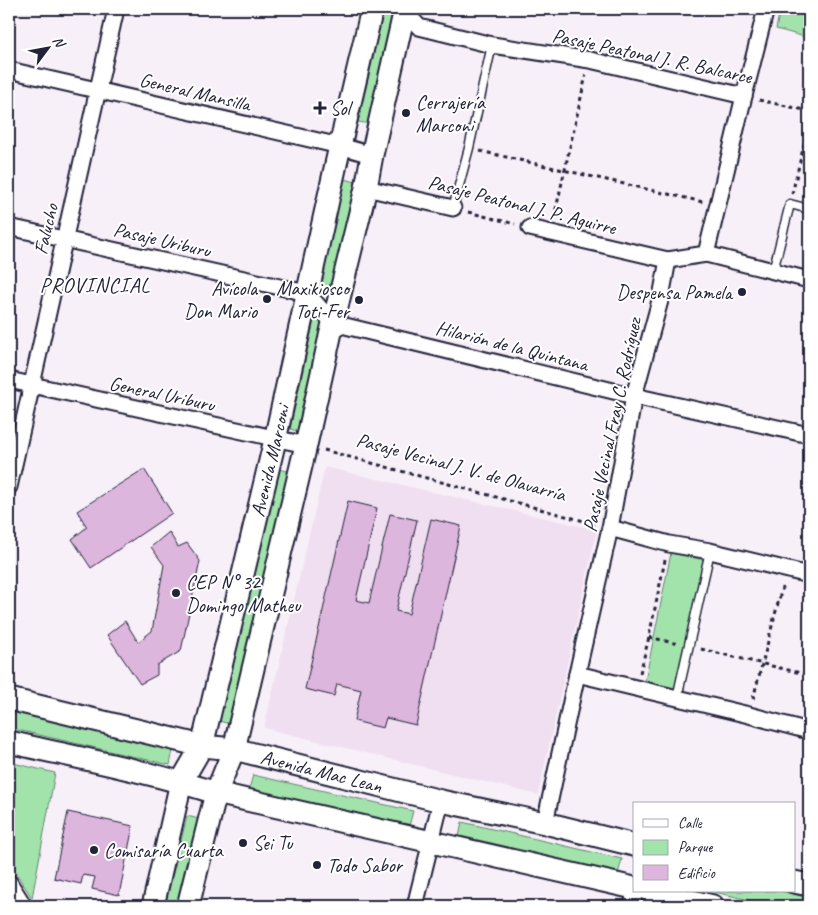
<svg xmlns="http://www.w3.org/2000/svg" width="818" height="915" font-family="Caveat,sans-serif">
<style>
.built{fill:#f0dff0}
.green{fill:#a2e2ab;stroke:#628273}
.building{fill:#ddb6de;stroke:#22223b}
.lines{fill:none;stroke-linecap:round;stroke-linejoin:round}
.service-casing{stroke:#22223b;stroke-width:11}
.minor-casing{stroke:#22223b;stroke-width:19}
.secondary-casing{stroke:#22223b;stroke-width:25}
.path{stroke:#22223b;stroke-width:3;stroke-dasharray:4 4;stroke-linecap:butt}
.service{stroke:#fff;stroke-width:8}
.minor{stroke:#fff;stroke-width:15}
.secondary{stroke:#fff;stroke-width:21}
.poi-dot{fill:#22223b;stroke:#fff;stroke-width:2}
.labels{text-anchor:middle;dominant-baseline:central;stroke-width:4;stroke-linejoin:round;paint-order:stroke}
.street-label{font-size:20px;fill:#22223b;stroke:#fff}
.poi-label{font-size:20px;fill:#22223b;stroke:#fff;text-anchor:start}
.neighbourhood-label{font-size:21px;letter-spacing:1px;fill:#22223b;stroke:#fff}
</style>
<rect width="100%" height="100%" fill="#f8f0f8"/>
<filter id="ink" filterUnits="userSpaceOnUse"><feTurbulence type="fractalNoise" baseFrequency=".02" numOctaves="2"/><feDisplacementMap in="SourceGraphic" scale="10" xChannelSelector="R" yChannelSelector="G"/><feConvolveMatrix kernelMatrix="1 2 1 2 8 2 1 2 1" color-interpolation-filters="sRGB"/></filter>
<g filter="url(#ink)">
<!-- built -->
<polygon class="built" points="325,467 597,530 538,795 264,728"/>
<!-- green -->
<g class="green">
<polygon points="780,9 809,9 809,38 776,29"/>
<polygon points="383,13 394,16 370,124 358,122"/>
<polygon points="344,179 356,182 332,291 320,288"/>
<polygon points="314,320 326,323 301,432 290,429"/>
<polygon points="279,469 291,472 230,724 219,721"/>
<polygon points="671,553 705,560 678,694 644,686"/>
<polygon points="9,710 173,750 170,765 9,728"/>
<polygon points="9,762 55,773 32,898 9,862"/>
<polygon points="253,775 413,811 409,826 249,789"/>
<polygon points="187,816 199,819 178,906 165,906"/>
<polygon points="462,822 622,859 618,874 459,837"/>
<polygon points="710,891 781,891 809,898 809,906 775,906"/>
</g>
<!-- building -->
<g class="building">
<polygon points="144,469 172,513 91,568 72,539 87,527 77,511"/>
<polygon points="348,501 377,508 356,600 369,603 390,514 417,520 396,611 409,614 431,519 461,526 416,725 386,718 383,728 354,721 361,690 337,684 334,696 305,689"/>
<polygon points="169,532 178,547 187,543 200,561 181,651 157,665 157,675 140,684 107,635 125,621 138,642 152,631 164,565 151,547"/>
<polygon points="68,812 133,826 119,895 92,889 95,877 83,875 81,884 54,878"/>
</g>
<g class="lines">
<!-- service casing -->
<g class="service-casing">
<g id="service">
<polyline points="453,208 469,148 492,45"/>
<polyline points="773,271 790,204 809,209"/>
<polyline points="677,698 710,551"/>
</g>
</g>
<!-- minor casing -->
<g class="minor-casing">
<g id="minor">
<polyline points="403,9 419,27 492,45 590,60 744,96"/>
<polyline points="9,70 340,146 372,155"/>
<polyline points="366,188 453,208"/>
<polyline points="9,227 307,293 333,323 634,396 809,435"/>
<polyline points="530,228 668,260"/>
<polyline points="706,254 809,280"/>
<polyline points="9,380 306,445"/>
<polyline points="9,487 116,9"/>
<polyline points="610,528 669,544 710,551 809,575"/>
<polyline points="577,674 749,715 809,731"/>
<polyline points="545,823 577,674 610,528 634,396 661,297 668,260 706,254 744,96 766,9"/>
<polyline points="9,882 24,906"/>
<polyline points="415,906 441,801"/>
<polyline points="632,906 635,891"/>
</g>
</g>
<!-- secondary casing -->
<g class="secondary-casing">
<g id="secondary">
<path id="s1" d="M 9,699 L 202,746 L 234,749 L 441,801 L 545,823 L 634,845"/>
<path d="M 9,742 C 78,758 148,771 216,793 L 634,888"/>
<polyline points="794,882 809,885"/>
<polyline points="649,891 713,906"/>
<path id="s2" d="M 153,906 L 181,782 L 202,746 L 275,440 L 340,146 L 372,9"/>
<polyline points="188,906 216,793 234,749 306,445 333,323 366,188 372,155 405,9"/>
</g>
</g>
<!-- path -->
<g class="path">
<polyline points="759,100 809,111"/>
<polyline points="480,151 703,202"/>
<polyline points="792,194 809,124"/>
<polyline points="468,212 515,224"/>
<polyline points="554,218 586,75"/>
<polyline points="324,450 595,524"/>
<polyline points="649,637 678,644"/>
<polyline points="701,649 809,675"/>
<polyline points="640,673 649,637 665,560"/>
<polyline points="753,699 783,584"/>
</g>
<!-- service -->
<use href="#service" class="service"/>
<!-- minor -->
<use href="#minor" class="minor"/>
<!-- secondary -->
<use href="#secondary" class="secondary"/>
</g>
</g>
<!-- markers -->
<g class="poi-dot">
<path d="M317.5 100.5h5v5h5v5h-5v5h-5v-5h-5v-5h5z"/>
<circle cx="406" cy="113" r="5"/>
<circle cx="742" cy="292" r="5"/>
<circle cx="267" cy="299" r="5"/>
<circle cx="359" cy="300" r="5"/>
<circle cx="176" cy="593" r="5"/>
<circle cx="243" cy="843" r="5"/>
<circle cx="94" cy="850" r="5"/>
<circle cx="317" cy="865" r="5"/>
</g>
<g class="labels">
<!-- street labels -->
<g class="street-label">
<text transform="translate(652 56) rotate(12)">Pasaje Peatonal J. R. Balcarce</text>
<text transform="translate(195 92) rotate(13)">General Mansilla</text>
<text transform="translate(522 205) rotate(14)">Pasaje Peatonal J. P. Aguirre</text>
<text transform="translate(46 229) rotate(-77)">Falucho</text>
<text transform="translate(162 240) rotate(13)">Pasaje Uriburu</text>
<text transform="translate(512 346) rotate(14)">Hilarión de la Quintana</text>
<text transform="translate(162 394) rotate(12)">General Uriburu</text>
<text transform="translate(612 425) rotate(-78)">Pasaje Vecinal Fray C. Rodríguez</text>
<text stroke="none"><textPath href="#s2" startOffset="462">Avenida Marconi</textPath></text>
<text transform="translate(461 467) rotate(15)">Pasaje Vecinal J. V. de Olavarría</text>
<text stroke="none"><textPath href="#s1" startOffset="321">Avenida Mac Lean</textPath></text>
</g>
<!-- poi labels -->
<g class="poi-label">
<text x="416" y="102">Cerrajería<tspan x="416" dy="23">Marconi</tspan></text>
<text x="330" y="108">Sol</text>
<text x="257" y="288" text-anchor="end">Avícola<tspan x="257" dy="23">Don Mario</tspan></text>
<text x="349" y="288" text-anchor="end">Maxikiosco<tspan x="349" dy="23">Toti-Fer</tspan></text>
<text x="732" y="292" text-anchor="end">Despensa Pamela</text>
<text x="186" y="582">CEP N° 32<tspan x="186" dy="23">Domingo Matheu</tspan></text>
<text x="253" y="843">Sei Tu</text>
<text x="104" y="850">Comisaría Cuarta</text>
<text x="327" y="865">Todo Sabor</text>
</g>
<!-- neighbourhood labels -->
<g class="neighbourhood-label">
<text x="95" y="285">PROVINCIAL</text>
</g>
</g>
<!-- margin -->
<rect width="818" height="915" fill="none" stroke="#fff" stroke-width="30"/>
<rect x="15" y="15" width="788" height="885" fill="none" stroke="#22223b" stroke-width="2" filter="url(#ink)"/>
<!-- legend -->
<rect x="633" y="802" width="162" height="90" fill="#ffffff" stroke="#a7a7b1"/>
<rect x="643" y="819" width="25" height="8" fill="#ffffff" stroke="#a7a7b1"/>
<text x="678" y="828" font-size="15" fill="#22223b">Calle</text>
<rect x="643" y="840" width="25" height="15" fill="#a2e2ab" stroke="#a7a7b1"/>
<text x="678" y="852" font-size="15" fill="#22223b">Parque</text>
<rect x="643" y="865" width="25" height="15" fill="#ddb6de" stroke="#a7a7b1"/>
<text x="678" y="878" font-size="15" fill="#22223b">Edificio</text>
<!-- north arrow -->
<g transform="translate(48 48) rotate(58)" stroke="#ffffff" stroke-width="4" paint-order="stroke">
<path d="M0-4L9 19L0 12L-9 19Z" fill="#22223b"/>
<text y="-8" font-size="14" font-weight="bold" text-anchor="middle" fill="#22223b">N</text>
</g>
</svg>
